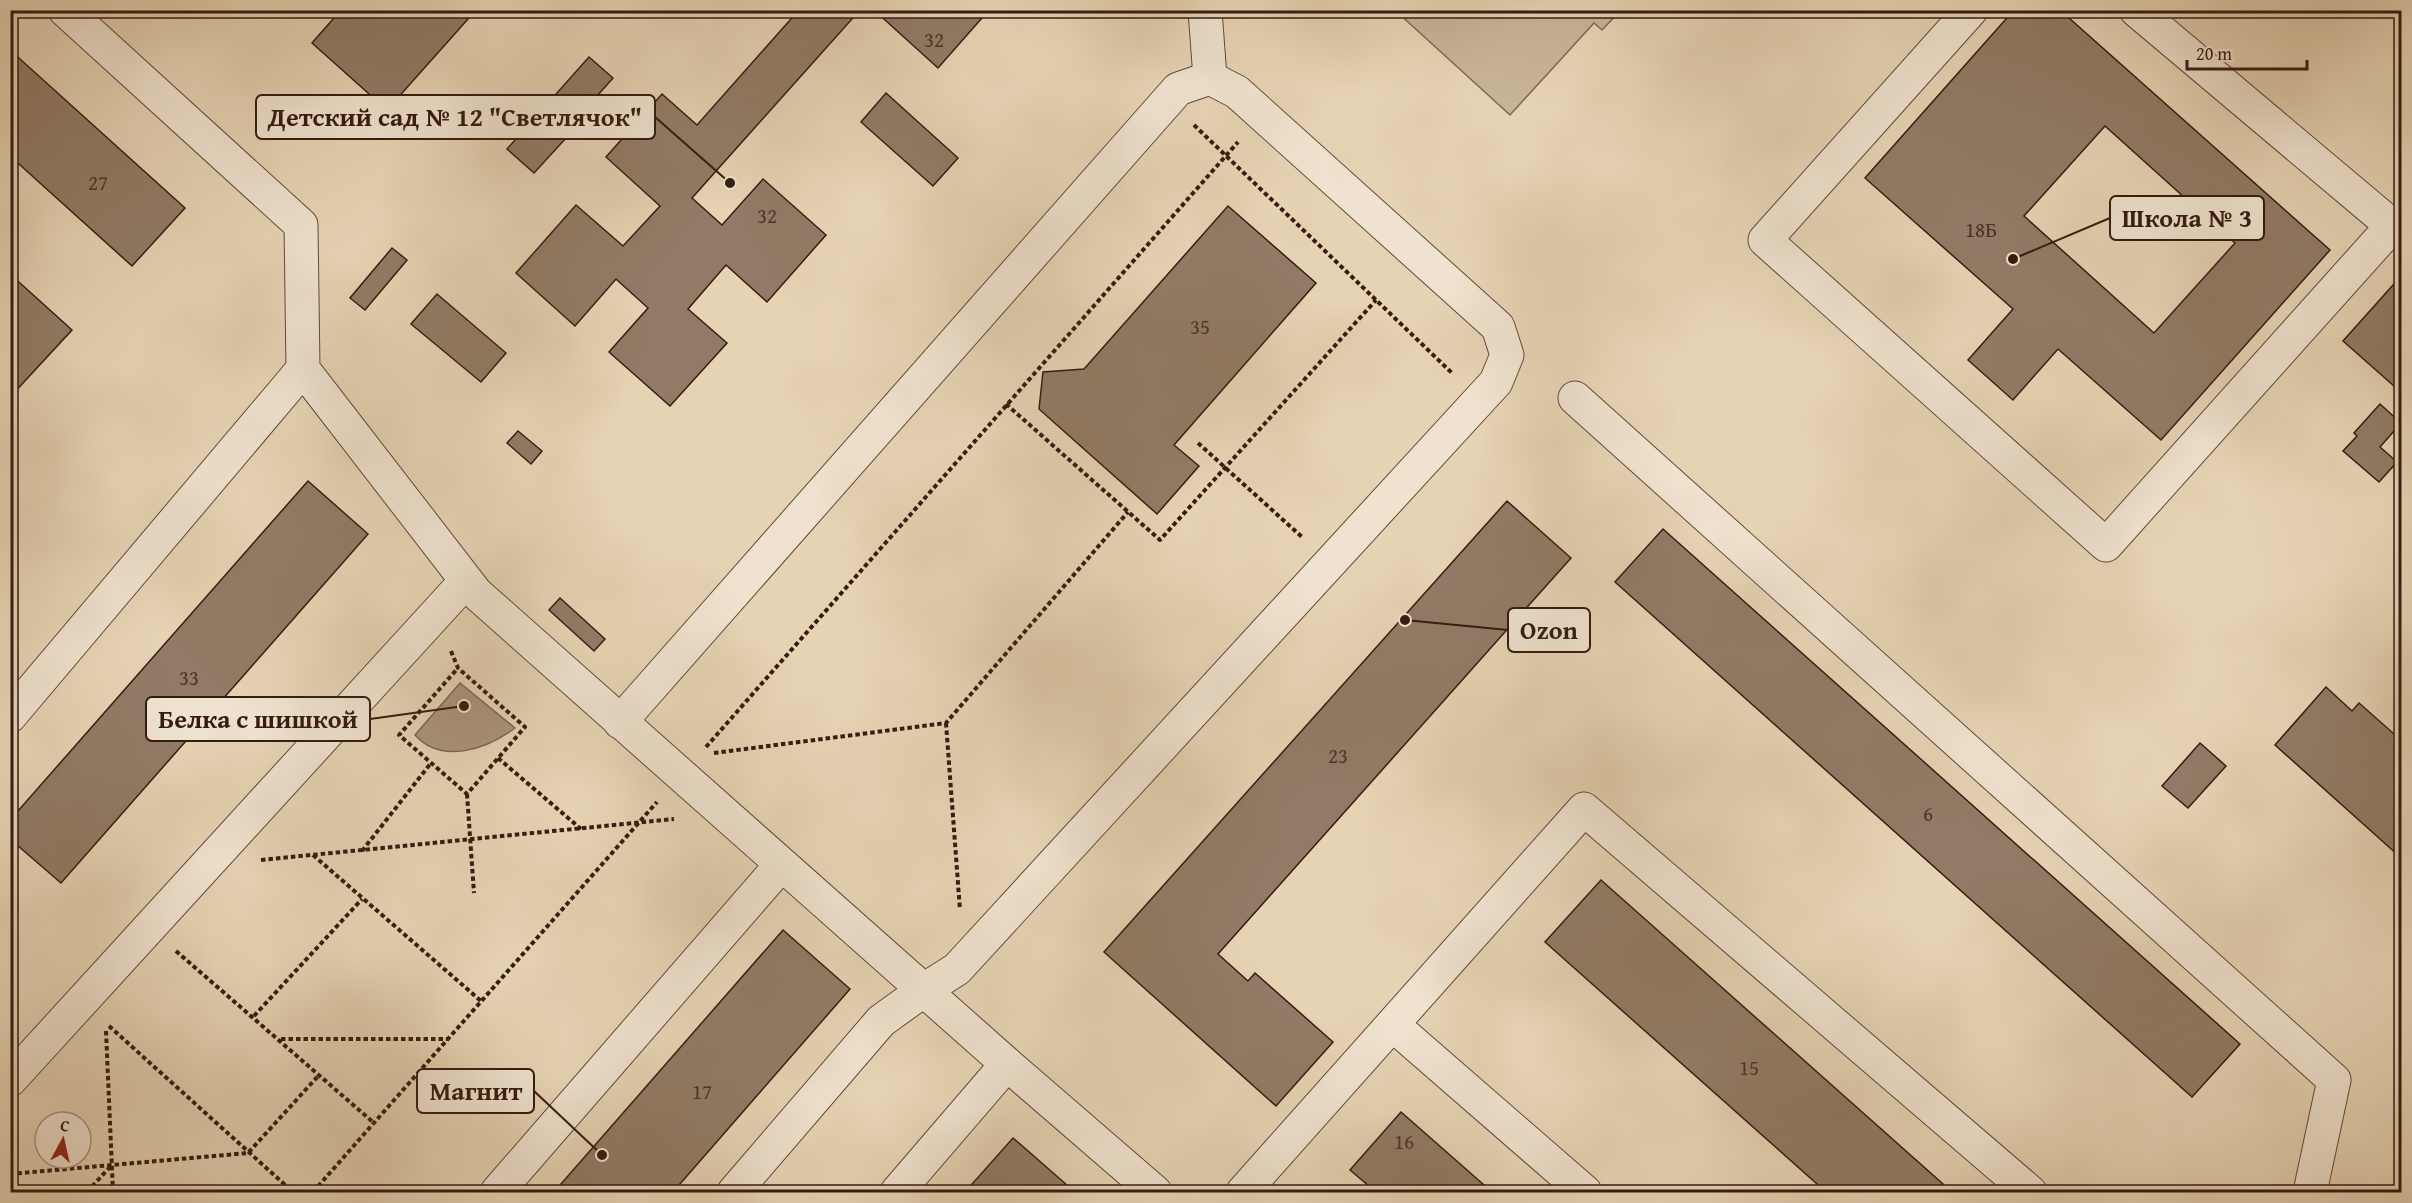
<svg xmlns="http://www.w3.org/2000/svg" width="2412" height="1203" font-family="'Gentium Book Plus',serif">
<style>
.green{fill:#c8b498;stroke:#7e6854;stroke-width:1.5}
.water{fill:#aa947d;stroke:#7b6452;stroke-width:1.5}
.building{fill:#917b66;stroke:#351b11;stroke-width:1.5;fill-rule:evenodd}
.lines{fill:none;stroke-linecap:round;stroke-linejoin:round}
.minor-casing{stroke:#61493a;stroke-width:35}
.path{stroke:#351b11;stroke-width:4;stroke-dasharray:4.5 3;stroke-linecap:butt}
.minor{stroke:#efe2ce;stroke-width:33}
.labels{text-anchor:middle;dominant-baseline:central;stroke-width:4.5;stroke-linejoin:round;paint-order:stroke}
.number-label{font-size:21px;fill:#4c3326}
.leader{fill:none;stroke:#351b11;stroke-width:2}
.callout-dot{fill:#351b11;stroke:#efe2ce;stroke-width:2}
.callout{fill:#efe2ce;stroke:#351b11;stroke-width:2}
.callout-label{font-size:26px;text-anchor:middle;font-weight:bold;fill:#351b11}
</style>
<rect width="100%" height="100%" fill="#e6d3b4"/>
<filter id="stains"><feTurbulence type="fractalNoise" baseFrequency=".00333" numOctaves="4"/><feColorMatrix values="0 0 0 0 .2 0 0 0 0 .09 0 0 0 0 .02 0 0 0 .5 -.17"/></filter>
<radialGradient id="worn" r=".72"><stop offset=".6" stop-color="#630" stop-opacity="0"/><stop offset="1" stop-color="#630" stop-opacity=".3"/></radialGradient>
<!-- green -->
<polygon class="green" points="1396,11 1620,11 1602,30 1594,23 1510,115"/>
<!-- water -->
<path class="water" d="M 460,683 L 515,728 C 487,749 442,765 415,735 Z"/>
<!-- building -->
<g class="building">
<polygon points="341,10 476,10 387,110 312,43"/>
<polygon points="799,10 860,10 692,198 722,225 763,179 826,235 767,302 726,265 688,309 727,343 670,406 609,352 648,308 616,279 575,326 516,273 576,205 623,246 660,206 606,157 662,94 697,125"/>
<polygon points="874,10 989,10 938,68"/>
<path d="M 2014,10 L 2060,10 L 2330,250 L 2161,440 L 2058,349 L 2013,400 L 1968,360 L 2013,309 L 1865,178 ZM 2105,126 L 2235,243 L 2154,333 L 2024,216 Z"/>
<polygon points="10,50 185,208 132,266 10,156"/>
<polygon points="589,57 613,78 573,123 577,126 534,173 507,149"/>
<polygon points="886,93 958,158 933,186 861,122"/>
<polygon points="1228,206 1316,283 1174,445 1199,466 1157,514 1039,409 1043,372 1084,369"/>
<polygon points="392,248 407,260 365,310 350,298"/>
<polygon points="10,274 72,330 10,397"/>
<polygon points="2402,275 2402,393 2343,341"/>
<polygon points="437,294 506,353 481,382 411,324"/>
<polygon points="2380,404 2401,423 2380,447 2397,462 2379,482 2343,451 2357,436 2354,433"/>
<polygon points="518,431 542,451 531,464 507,443"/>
<polygon points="308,481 368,534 61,883 10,839 10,820"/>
<polygon points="1507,501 1571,558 1218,954 1248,981 1255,973 1333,1042 1276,1106 1104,952"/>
<polygon points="1663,529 2240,1044 2192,1097 1615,582"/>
<polygon points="560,598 605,639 594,651 549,610"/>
<polygon points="2326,687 2352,711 2359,703 2402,741 2402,853 2399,856 2275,745"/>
<polygon points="2200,743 2226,766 2188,808 2162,786"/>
<polygon points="1601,880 1952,1192 1826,1192 1545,942"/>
<polygon points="783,930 850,989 673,1192 554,1192"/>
<polygon points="1401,1112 1492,1192 1376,1192 1350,1170"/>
<polygon points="1013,1138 1068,1186 1062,1192 965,1192"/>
</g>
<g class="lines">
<!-- minor casing -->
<g class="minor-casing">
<g id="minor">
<polyline points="65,10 301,225 303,369 476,593 1007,1064 1155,1192"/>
<polyline points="1205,10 1210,78"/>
<polyline points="1971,10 1765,240 2106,545 2392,226"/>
<polyline points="2136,10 2402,234"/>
<polyline points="1575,398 2334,1080 2310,1192"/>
<polyline points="10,716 303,369"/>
<polyline points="620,722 1178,89 1210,78 1237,92 1498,327 1507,355 1496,382 957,969 924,990 881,1021 734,1192"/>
<polyline points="1393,1025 1585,1192"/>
<polyline points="10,1080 466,581"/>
<polyline points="497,1192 781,865"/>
<polyline points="897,1192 1007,1064"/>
<polyline points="1243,1192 1584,809 2030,1192"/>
</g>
</g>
<!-- path -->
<g class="path">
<polyline points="1194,125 1453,374"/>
<polyline points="1006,404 1160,540 1376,300"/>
<polyline points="1198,443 1302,537"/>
<polyline points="451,651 458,668 525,727 467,794 399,735 458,668"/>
<polyline points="946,723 960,910"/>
<polyline points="706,747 1238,142"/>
<polyline points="714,753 946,723 1128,512"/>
<polyline points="498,758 581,829"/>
<polyline points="467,794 474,893"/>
<polyline points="362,851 431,763"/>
<polyline points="313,855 481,1001"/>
<polyline points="261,860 674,819"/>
<polyline points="176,951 374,1123"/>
<polyline points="254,1016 362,899"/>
<polyline points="109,1026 293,1192"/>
<polyline points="106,1031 113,1192"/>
<polyline points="281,1039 448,1039"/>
<polyline points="10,1174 248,1153 320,1074"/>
<polyline points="87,1192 111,1166"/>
<polyline points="313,1192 657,802"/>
</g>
<!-- minor -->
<use href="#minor" class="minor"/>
</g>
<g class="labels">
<!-- number labels -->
<g class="number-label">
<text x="934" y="39">32</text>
<text x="98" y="182">27</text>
<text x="767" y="215">32</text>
<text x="1981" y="229">18Б</text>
<text x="1200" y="326">35</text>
<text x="189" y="677">33</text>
<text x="1338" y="755">23</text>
<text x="1928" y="813">6</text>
<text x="1749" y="1067">15</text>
<text x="702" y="1091">17</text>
<text x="1404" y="1141">16</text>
</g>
</g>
<!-- callouts -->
<path class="leader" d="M730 183L655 117M2013 259L2110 218M1405 620L1508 630M464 706L370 719M602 1155L534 1091"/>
<g class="callout-dot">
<circle cx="730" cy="183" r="6"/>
<circle cx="2013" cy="259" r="6"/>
<circle cx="1405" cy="620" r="6"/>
<circle cx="464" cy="706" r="6"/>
<circle cx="602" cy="1155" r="6"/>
</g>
<g class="callout">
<rect x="256" y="95" width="399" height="44" rx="6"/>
<rect x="2110" y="196" width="154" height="44" rx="6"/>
<rect x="1508" y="608" width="82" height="44" rx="6"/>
<rect x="146" y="697" width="224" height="44" rx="6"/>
<rect x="417" y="1069" width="117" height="44" rx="6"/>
</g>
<g class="callout-label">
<text x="455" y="126">Детский сад № 12 "Светлячок"</text>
<text x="2187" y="227">Школа № 3</text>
<text x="1549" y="639">Ozon</text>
<text x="258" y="728">Белка с шишкой</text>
<text x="476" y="1100">Магнит</text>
</g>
<!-- margin -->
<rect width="2412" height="1203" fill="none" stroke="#e6d3b4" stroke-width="36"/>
<rect x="12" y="12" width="2388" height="1179" fill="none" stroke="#351b11" stroke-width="3"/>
<rect x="18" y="18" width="2376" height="1167" fill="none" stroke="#351b11" stroke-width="1.5"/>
<!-- north arrow -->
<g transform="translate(63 1140) rotate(8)"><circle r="28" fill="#efe2ce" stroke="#a59282" stroke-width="1.5"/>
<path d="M0-4.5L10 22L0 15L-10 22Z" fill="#8f2418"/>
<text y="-9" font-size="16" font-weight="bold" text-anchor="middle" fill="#351b11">С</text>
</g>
<!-- scale -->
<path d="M2187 60v9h120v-9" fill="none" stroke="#351b11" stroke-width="3"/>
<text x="2196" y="60" font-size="18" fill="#351b11" stroke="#efe2ce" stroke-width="4.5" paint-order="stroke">20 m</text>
<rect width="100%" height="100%" filter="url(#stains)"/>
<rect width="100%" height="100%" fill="url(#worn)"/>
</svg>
